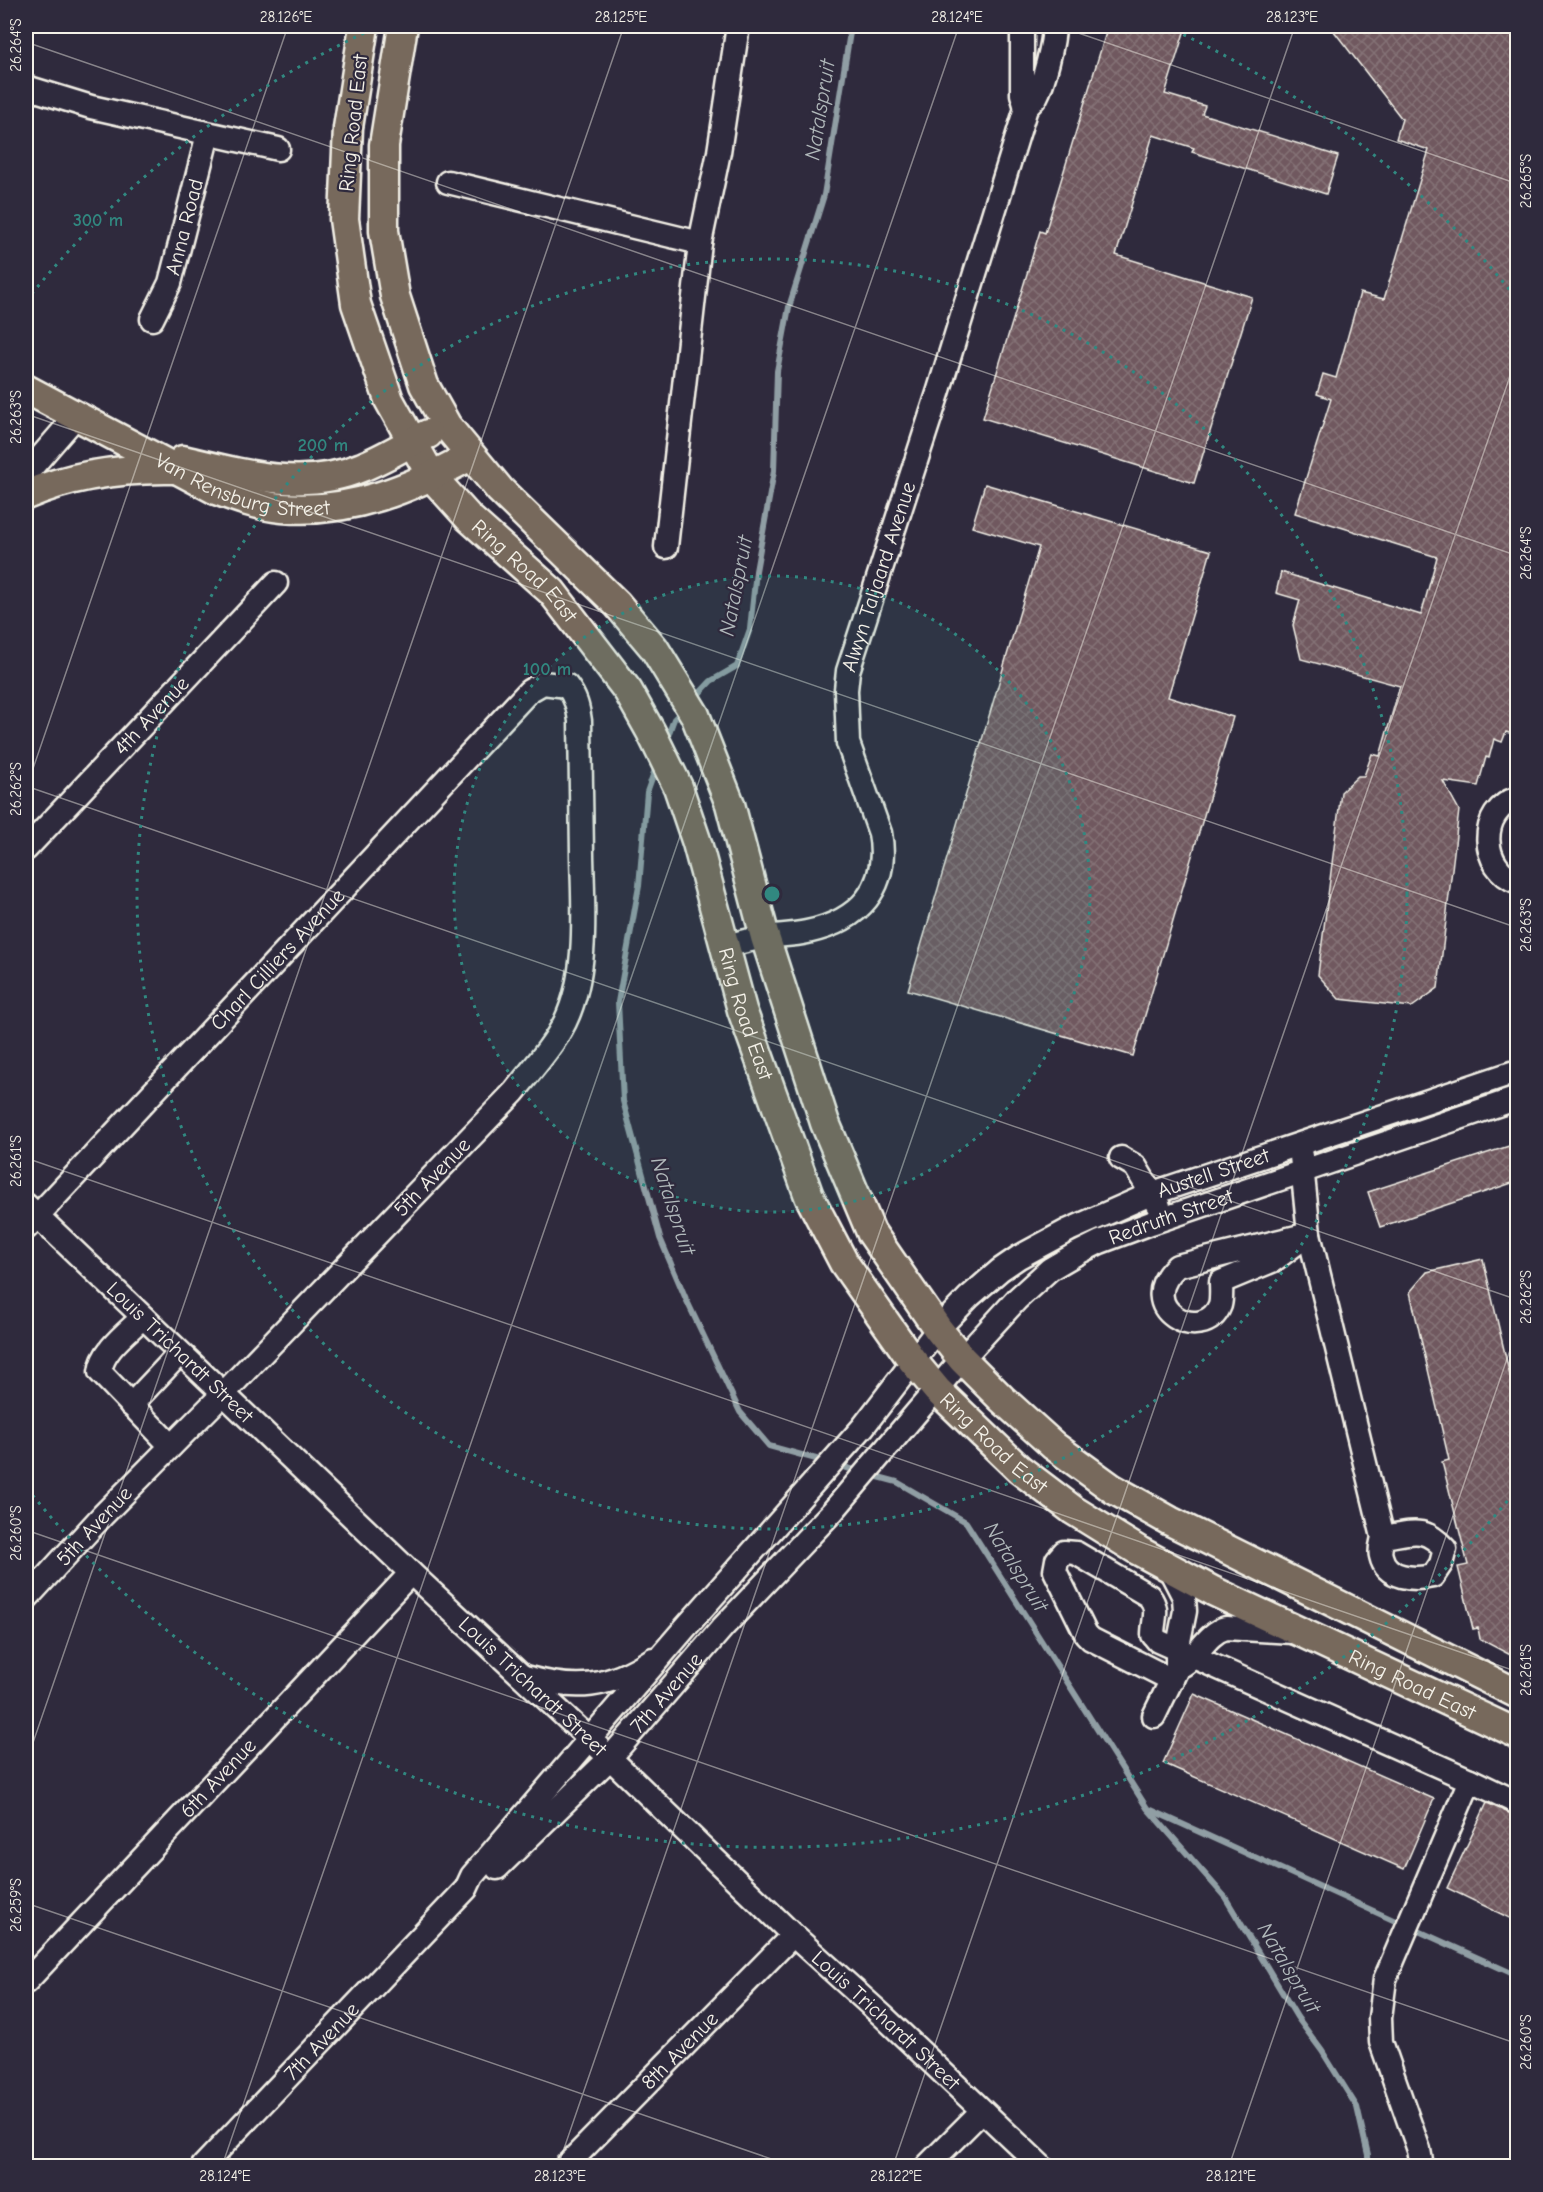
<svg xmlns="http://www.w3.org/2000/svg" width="1543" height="2192" font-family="'Comic Neue',sans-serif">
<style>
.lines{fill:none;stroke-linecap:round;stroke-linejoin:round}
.stream{stroke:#909ea4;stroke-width:6}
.building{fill:url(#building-cross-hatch);stroke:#f4f1e8;stroke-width:1.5}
.minor-casing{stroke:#f4f1e8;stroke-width:27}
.major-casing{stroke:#f4f1e8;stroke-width:33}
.minor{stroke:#2f2a3d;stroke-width:22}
.major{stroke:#77695c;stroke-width:28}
.ticks{fill:none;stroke:#f4f1e8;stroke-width:1.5;stroke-opacity:0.45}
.ring{fill:none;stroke:#318880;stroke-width:3;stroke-dasharray:3 6}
.labels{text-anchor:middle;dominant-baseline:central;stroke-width:4.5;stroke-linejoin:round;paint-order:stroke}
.street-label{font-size:21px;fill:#f4f1e8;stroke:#2f2a3d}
.water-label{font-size:22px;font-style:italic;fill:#b1b9bb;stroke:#2f2a3d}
.centre{fill:#318880;stroke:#2f2a3d;stroke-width:3}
.ring-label{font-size:18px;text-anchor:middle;font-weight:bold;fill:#318880;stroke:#2f2a3d;stroke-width:4.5;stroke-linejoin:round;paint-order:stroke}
.neatline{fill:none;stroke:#f4f1e8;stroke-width:2}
.ticks-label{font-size:15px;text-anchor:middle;fill:#f4f1e8}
</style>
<defs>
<pattern id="building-cross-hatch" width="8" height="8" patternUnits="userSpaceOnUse" patternTransform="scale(1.5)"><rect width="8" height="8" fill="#6f595f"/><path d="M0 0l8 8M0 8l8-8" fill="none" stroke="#847176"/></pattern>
</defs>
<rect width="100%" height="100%" fill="#2f2a3d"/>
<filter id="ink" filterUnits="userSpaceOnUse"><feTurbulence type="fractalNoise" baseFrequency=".0167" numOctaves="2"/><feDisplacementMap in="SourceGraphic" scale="12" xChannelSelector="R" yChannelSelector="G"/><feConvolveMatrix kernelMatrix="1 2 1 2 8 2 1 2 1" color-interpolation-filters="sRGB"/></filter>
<g filter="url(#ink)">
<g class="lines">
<!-- stream -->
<g class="stream">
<polyline points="694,699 711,681 737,666 750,629 756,571 774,471 777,371 789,307 824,195 851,26"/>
<polyline points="666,741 674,719 682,711"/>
<polyline points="657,764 647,792 639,886 618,1002 623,1101 660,1238 686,1299 740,1412 769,1446 827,1462"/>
<polyline points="837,1465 861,1472"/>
<polyline points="871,1475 897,1482 966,1522 1147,1808 1225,1897 1297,2017 1322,2051 1357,2107 1368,2155 1368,2166"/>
<polyline points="1149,1809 1402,1924"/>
<polyline points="1412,1928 1518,1976"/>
</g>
</g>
<!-- building -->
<g class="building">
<polygon points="1108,26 1186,26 1165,94 1205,106 1202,114 1338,156 1326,194 1192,152 1194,148 1153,135 1116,255 1252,297 1194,483 983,418 1040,231 1045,233"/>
<polygon points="1330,26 1518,26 1518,720 1513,734 1506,732 1502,742 1494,739 1489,758 1486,757 1478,786 1443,781 1459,810 1438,988 1412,1007 1339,999 1318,975 1341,792 1358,776 1364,776 1372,754 1380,756 1400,686 1301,659 1293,625 1300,600 1276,593 1281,572 1421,615 1437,557 1295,513 1331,399 1317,394 1323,374 1336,378 1360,293 1384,299 1429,150 1396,139 1402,119"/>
<polygon points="985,484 1211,551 1168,697 1233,717 1133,1056 908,990 1039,547 972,527"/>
<polygon points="1518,1143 1518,1181 1380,1227 1368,1192"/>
<polygon points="1483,1259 1514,1393 1518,1392 1518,1659 1480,1639 1478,1628 1473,1629 1458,1567 1468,1565 1442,1462 1449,1460 1410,1292 1427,1272"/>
<polygon points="1194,1694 1434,1799 1404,1869 1163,1763"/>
<polygon points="1487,1803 1518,1817 1518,1922 1447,1888"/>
</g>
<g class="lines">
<!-- minor casing -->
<g class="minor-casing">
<g id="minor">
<polyline points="1022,26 1022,94 1026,108"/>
<polyline points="26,87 91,107 278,149"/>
<polyline points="448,182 700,243 719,152 738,26"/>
<path id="s1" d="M 152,319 L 170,283 L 208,134"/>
<polyline points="26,474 77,415"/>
<polyline points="666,547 700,243"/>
<path d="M 1518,798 C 1477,810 1480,869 1518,882"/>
<path id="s2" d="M 26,849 L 276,583"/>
<path id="s3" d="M 725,946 C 738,943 752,939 766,937 C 780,935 794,935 807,932 C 859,921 890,888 880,833 L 848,743 L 846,690 L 848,671 L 939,390 L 1026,108 C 1029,105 1033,101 1036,97 C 1044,82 1054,42 1054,26"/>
<path d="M 1301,1156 L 1309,1234 L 1383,1537 C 1382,1543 1379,1550 1381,1556 C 1386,1579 1414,1580 1433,1576 L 1441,1564 L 1445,1549 C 1424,1525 1411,1533 1383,1537"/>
<polyline points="1121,1158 1135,1166 1159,1206"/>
<path id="s4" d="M 26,1205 L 411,1573 L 610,1758 L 793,1935 L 884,2017 L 1041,2166"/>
<path id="s5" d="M 26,1228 L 529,691 L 543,683 L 567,686 C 576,698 578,707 580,721 C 581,766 581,810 582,855 C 583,908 589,972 565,1022 C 552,1048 532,1069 514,1092 L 223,1394 L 103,1515 L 26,1599"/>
<path d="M 1309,1234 L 1274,1260 L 1221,1282 C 1221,1288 1222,1298 1220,1305 C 1204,1347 1130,1308 1177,1266 Z"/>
<path d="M 143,1317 C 128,1332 102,1350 100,1372 L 171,1446"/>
<polyline points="131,1405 180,1353"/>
<path d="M 1183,1665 C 1199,1655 1207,1633 1226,1628 L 1293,1632"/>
<path d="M 525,1677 C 576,1691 608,1689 653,1659"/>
<path d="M 1172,1680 L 1091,1639 L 1086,1634 L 1055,1571 L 1057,1560 L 1064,1552 L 1076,1553 L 1149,1596 C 1160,1610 1153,1619 1153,1635 L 1158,1641 L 1470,1780 L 1385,1979 L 1380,2018 L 1381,2042 L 1419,2150 L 1422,2166"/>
<polyline points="1154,1716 1177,1669 1177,1651 1185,1611 1184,1597 1169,1568"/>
<polyline points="1470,1780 1518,1803"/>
<path id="s6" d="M 497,1868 L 610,1758 L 723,1627 L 833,1511 L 962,1359 L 1017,1299 L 1050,1269 L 1074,1255 L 1100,1242 L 1151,1223 L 1518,1098"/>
<path id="s7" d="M 26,1982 L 411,1573"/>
<path id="s8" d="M 203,2166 L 466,1889 L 472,1876 L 685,1628 L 863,1427 L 938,1329 L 969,1297 L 1000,1270 L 1019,1257 L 1069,1230 L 1153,1193 L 1518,1071"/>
<path id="s9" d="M 566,2166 L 793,1935"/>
<polyline points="927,2166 982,2111"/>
</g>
</g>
<!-- major casing -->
<g class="major-casing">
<g id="major">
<path id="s10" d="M 364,26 L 348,128 L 344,219 L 356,304 L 389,400 L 432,477 L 469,518 L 552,592 L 628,691 L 651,732 L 678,787 L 697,843 L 742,1010 L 809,1196 L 844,1263 L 912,1360 L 937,1390 L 1019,1469 L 1073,1510 L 1139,1551 L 1213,1591 L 1518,1734"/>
<polyline points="403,26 384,145 384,231 395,296 424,385 447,426 500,490 617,604 654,648 695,715 730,804 765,937 825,1123 871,1232 938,1329 962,1359 1002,1399 1054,1446 1113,1489 1170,1521 1518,1694"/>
<path id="s11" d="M 26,389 L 216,490 C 237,498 259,506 282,508 C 350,514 412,488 470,456"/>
<path d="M 183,460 C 242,474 304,492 362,467 C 385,458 406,444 428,434"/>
<path d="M 26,495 C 73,474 124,468 175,469"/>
</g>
</g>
<!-- minor -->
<use href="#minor" class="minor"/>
<!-- major -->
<use href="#major" class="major"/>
</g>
</g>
<!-- ticks -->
<path class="ticks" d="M 1058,26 L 1518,184M 26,42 L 1518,556M 26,414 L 1518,928M 26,786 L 1518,1300M 26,789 L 288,26M 26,1158 L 1518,1672M 26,1530 L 1518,2044M 26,1763 L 624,26M 26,1903 L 792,2166M 222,2166 L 959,26M 558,2166 L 1295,26M 893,2166 L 1518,353M 1229,2166 L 1518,1327"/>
<!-- distance rings -->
<circle cx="772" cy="894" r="318" fill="#318880" fill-opacity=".12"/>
<g class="ring">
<circle cx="772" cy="894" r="318"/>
<circle cx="772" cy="894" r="635"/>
<path d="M1513 1494A953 953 0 0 1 26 1487M26 301A953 953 0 0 1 377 27M1167 27A953 953 0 0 1 1513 294"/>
</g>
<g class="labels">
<!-- street labels -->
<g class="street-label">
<text transform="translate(353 123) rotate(-84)">Ring Road East</text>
<text stroke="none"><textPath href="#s1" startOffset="98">Anna Road</textPath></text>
<text stroke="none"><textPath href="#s11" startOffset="240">Van Rensburg Street</textPath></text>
<text stroke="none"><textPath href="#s10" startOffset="602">Ring Road East</textPath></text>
<text stroke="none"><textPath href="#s3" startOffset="489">Alwyn Taljaard Avenue</textPath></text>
<text stroke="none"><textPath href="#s2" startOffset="183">4th Avenue</textPath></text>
<text stroke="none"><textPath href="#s5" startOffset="368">Charl Cilliers Avenue</textPath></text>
<text stroke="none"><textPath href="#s10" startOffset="1106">Ring Road East</textPath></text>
<text stroke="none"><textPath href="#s8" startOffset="1436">Austell Street</textPath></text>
<text transform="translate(432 1177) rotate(-46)">5th Avenue</text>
<text stroke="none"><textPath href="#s6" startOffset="948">Redruth Street</textPath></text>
<text stroke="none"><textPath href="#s4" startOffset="213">Louis Trichardt Street</textPath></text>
<text stroke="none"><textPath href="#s10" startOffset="1610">Ring Road East</textPath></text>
<text transform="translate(94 1526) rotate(-47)">5th Avenue</text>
<text stroke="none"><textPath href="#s10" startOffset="2096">Ring Road East</textPath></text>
<text stroke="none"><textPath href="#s4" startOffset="699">Louis Trichardt Street</textPath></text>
<text stroke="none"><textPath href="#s6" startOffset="244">7th Avenue</textPath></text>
<text stroke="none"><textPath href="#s7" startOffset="280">6th Avenue</textPath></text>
<text stroke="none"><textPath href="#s4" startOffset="1185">Louis Trichardt Street</textPath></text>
<text stroke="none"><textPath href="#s8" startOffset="172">7th Avenue</textPath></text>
<text stroke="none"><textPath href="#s9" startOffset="162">8th Avenue</textPath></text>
</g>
<!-- water labels -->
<g class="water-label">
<text transform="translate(820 110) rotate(-81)">Natalspruit</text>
<text transform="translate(736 586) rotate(-79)">Natalspruit</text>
<text transform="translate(673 1206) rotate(72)">Natalspruit</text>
<text transform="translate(1016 1567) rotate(58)">Natalspruit</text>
<text transform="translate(1289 1968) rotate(59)">Natalspruit</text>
</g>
</g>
<circle cx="772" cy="894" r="9" class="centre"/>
<g class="ring-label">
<text x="98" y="226">300 m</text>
<text x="323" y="451">200 m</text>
<text x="547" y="675">100 m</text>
</g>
<!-- margin -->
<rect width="1543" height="2192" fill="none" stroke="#2f2a3d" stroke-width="66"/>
<rect x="33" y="33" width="1477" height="2126" class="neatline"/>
<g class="ticks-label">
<text x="286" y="22">28.126°E</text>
<text x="621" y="22">28.125°E</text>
<text x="957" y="22">28.124°E</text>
<text x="1292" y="22">28.123°E</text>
<text transform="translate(16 45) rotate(-90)" y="5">26.264°S</text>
<text transform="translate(1526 181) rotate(-90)" y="5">26.265°S</text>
<text transform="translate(16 417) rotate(-90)" y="5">26.263°S</text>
<text transform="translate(1526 553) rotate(-90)" y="5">26.264°S</text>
<text transform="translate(16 789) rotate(-90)" y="5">26.262°S</text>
<text transform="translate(1526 925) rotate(-90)" y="5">26.263°S</text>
<text transform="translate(16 1161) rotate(-90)" y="5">26.261°S</text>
<text transform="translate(1526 1297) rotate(-90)" y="5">26.262°S</text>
<text transform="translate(16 1533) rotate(-90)" y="5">26.260°S</text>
<text transform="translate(1526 1670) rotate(-90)" y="5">26.261°S</text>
<text transform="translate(16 1905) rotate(-90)" y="5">26.259°S</text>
<text transform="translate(1526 2042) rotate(-90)" y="5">26.260°S</text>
<text x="225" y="2181">28.124°E</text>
<text x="560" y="2181">28.123°E</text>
<text x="896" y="2181">28.122°E</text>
<text x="1231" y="2181">28.121°E</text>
</g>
</svg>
